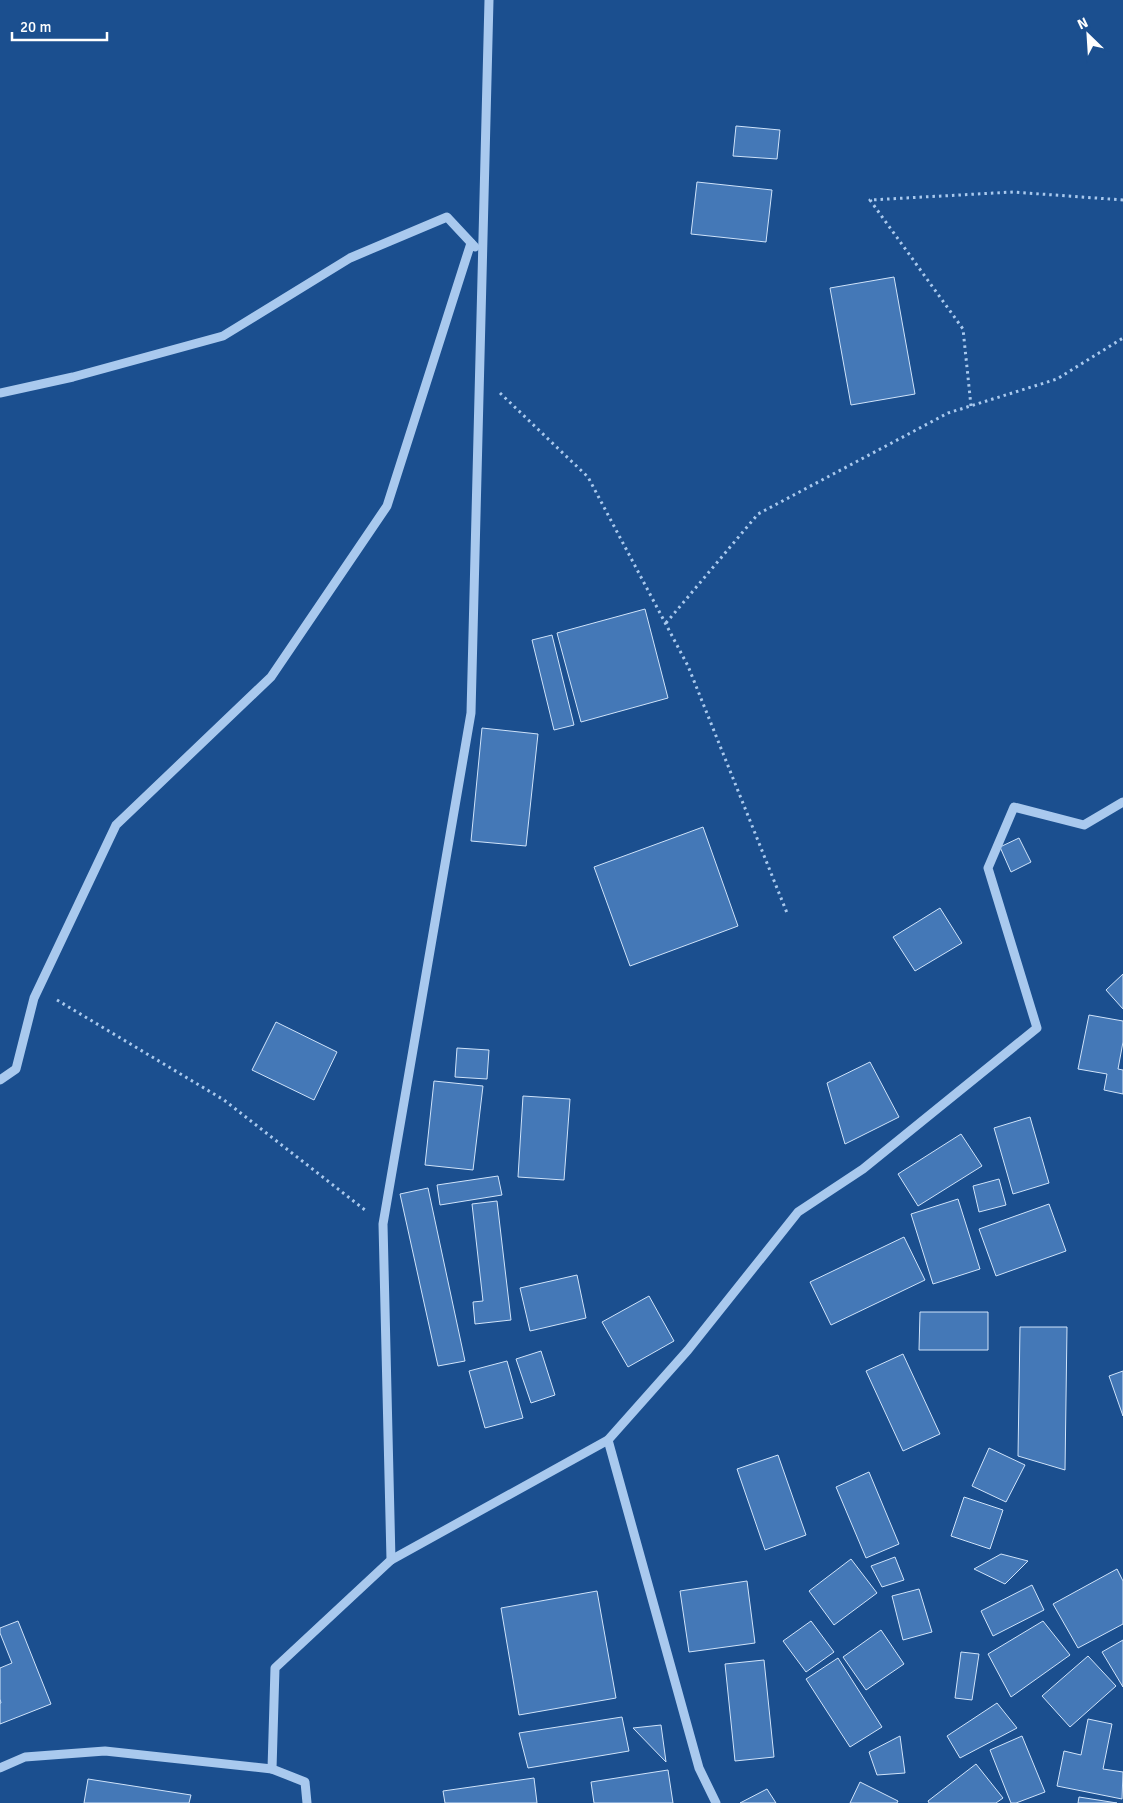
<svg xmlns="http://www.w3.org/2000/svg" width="1123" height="1803" font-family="Signika,sans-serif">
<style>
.building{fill:#4478b7;stroke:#cfe3fa}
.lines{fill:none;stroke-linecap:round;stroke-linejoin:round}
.path{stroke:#a9c9ee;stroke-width:3;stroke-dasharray:2.5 4;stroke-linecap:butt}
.minor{stroke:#a9c9ee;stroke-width:9}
</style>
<rect width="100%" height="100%" fill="#1b4f8f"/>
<!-- building -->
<g class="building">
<polygon points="736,126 780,130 777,159 733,156"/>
<polygon points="697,182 772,190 766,242 691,234"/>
<polygon points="894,277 915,394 851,405 830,288"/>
<polygon points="645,609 668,698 581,722 557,633"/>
<polygon points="552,635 574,725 554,730 532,640"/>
<polygon points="482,728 538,734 526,846 471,841"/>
<polygon points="703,827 738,926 630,966 594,867"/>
<polygon points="1019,838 1031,862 1011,872 1000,847"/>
<polygon points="940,908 962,943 915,971 893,937"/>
<polygon points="1123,974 1123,1009 1106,990"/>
<polygon points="1089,1015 1123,1021 1123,1042 1118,1069 1123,1070 1123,1094 1104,1090 1107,1074 1078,1069"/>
<polygon points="276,1022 337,1052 314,1100 252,1070"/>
<polygon points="457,1048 489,1050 487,1079 455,1077"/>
<polygon points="870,1062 899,1117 845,1144 827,1083"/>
<polygon points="434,1081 483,1086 473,1170 425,1165"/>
<polygon points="523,1096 570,1099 564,1180 518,1177"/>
<polygon points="1030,1117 1049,1183 1013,1194 994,1128"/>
<polygon points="961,1134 982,1166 918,1206 898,1174"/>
<polygon points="498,1176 502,1195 440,1205 437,1185"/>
<polygon points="999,1179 1006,1205 979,1212 973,1186"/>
<polygon points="428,1188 465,1361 438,1366 400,1194"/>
<polygon points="958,1199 980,1269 933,1284 911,1214"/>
<polygon points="497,1201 511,1320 475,1324 473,1302 483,1301 472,1204"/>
<polygon points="1049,1204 1066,1251 996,1276 979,1229"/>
<polygon points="904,1237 925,1280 831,1325 810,1282"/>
<polygon points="577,1275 586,1318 530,1331 520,1288"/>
<polygon points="649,1296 674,1341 628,1367 602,1322"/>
<polygon points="920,1312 988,1312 988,1350 919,1350"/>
<polygon points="1020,1327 1067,1327 1065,1470 1018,1456"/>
<polygon points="541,1351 555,1395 531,1403 516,1359"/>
<polygon points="903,1354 940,1434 903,1451 866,1371"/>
<polygon points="507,1361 523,1418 485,1428 469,1371"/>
<polygon points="1123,1371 1123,1416 1109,1376"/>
<polygon points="989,1448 1025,1465 1006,1502 972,1486"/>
<polygon points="778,1455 806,1535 765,1550 737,1469"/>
<polygon points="869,1472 899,1544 866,1558 836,1487"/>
<polygon points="964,1497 1003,1510 990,1549 951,1536"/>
<polygon points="1001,1554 1028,1561 1005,1584 974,1569"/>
<polygon points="895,1557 904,1580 882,1587 871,1566"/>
<polygon points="851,1559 877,1593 834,1625 809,1591"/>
<polygon points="1117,1569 1123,1581 1123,1624 1078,1648 1053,1604"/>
<polygon points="747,1581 755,1643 689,1652 680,1591"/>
<polygon points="1032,1585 1044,1610 993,1636 981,1611"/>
<polygon points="919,1589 932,1632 903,1640 892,1596"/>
<polygon points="597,1591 616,1698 519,1715 501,1608"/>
<polygon points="18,1621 51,1704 0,1724 0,1703 1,1703 0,1699 0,1668 12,1663 0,1633 0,1628"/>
<polygon points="811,1621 834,1652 806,1672 783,1641"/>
<polygon points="1043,1621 1070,1655 1011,1697 988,1654"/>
<polygon points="881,1630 904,1664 866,1690 843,1657"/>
<polygon points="1123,1640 1123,1687 1102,1652"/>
<polygon points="961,1652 979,1654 972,1700 955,1698"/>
<polygon points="1088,1656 1116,1686 1070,1727 1042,1696"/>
<polygon points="838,1658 882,1727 850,1747 806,1679"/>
<polygon points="764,1660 774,1757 735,1761 725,1664"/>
<polygon points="997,1703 1017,1728 960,1758 947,1736"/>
<polygon points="622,1717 629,1751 528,1768 519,1733"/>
<polygon points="1088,1719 1112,1724 1103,1769 1123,1772 1122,1799 1057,1786 1064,1751 1081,1755"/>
<polygon points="661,1725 666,1762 633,1728"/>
<polygon points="900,1736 905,1773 877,1775 869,1752"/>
<polygon points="1022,1736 1045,1792 1016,1803 1011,1803 990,1750"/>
<polygon points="976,1764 1003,1798 996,1803 929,1803 928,1801"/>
<polygon points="668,1770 673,1803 594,1803 591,1782"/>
<polygon points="534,1778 537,1803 445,1803 443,1791"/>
<polygon points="88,1779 191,1795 189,1803 84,1803"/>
<polygon points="860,1782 898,1801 897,1803 850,1803"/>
<polygon points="767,1789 776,1803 740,1803"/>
<polygon points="1079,1797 1117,1803 1078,1803"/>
</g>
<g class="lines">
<!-- path -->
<g class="path">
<polyline points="500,393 588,477 688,666 787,913"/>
<polyline points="971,406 963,329 870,200 1013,192 1123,200"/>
<polyline points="666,623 758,514 948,413 1057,379 1123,338"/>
<polyline points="57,1000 224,1100 365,1210"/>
</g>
<!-- minor -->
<g class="minor">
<polyline points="0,393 73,377 223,336 350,258 447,217 475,247"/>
<polyline points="0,1080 16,1069 34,998 116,825 271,677 387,506 471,243"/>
<polyline points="608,1440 699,1768 716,1803"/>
<polyline points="391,1560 608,1440 688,1350 798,1212 863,1169 1037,1028 988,868 1014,807 1084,825 1123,802"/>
<polyline points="0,1768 25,1757 105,1751 272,1769"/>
<polyline points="307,1803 305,1782 272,1769 275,1668 391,1560 383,1224 471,713 489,0"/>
</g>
</g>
<!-- north arrow -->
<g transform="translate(1088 35) rotate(335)" stroke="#1b4f8f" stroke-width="4" paint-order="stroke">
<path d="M0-4L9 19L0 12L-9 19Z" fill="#ffffff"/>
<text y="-8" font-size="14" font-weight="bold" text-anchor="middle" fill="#ffffff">N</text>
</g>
<!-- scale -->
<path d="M12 32v8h95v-8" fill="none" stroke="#ffffff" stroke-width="2.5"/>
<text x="20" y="32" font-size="15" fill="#ffffff" stroke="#1b4f8f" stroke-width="4" paint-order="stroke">20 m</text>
</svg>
